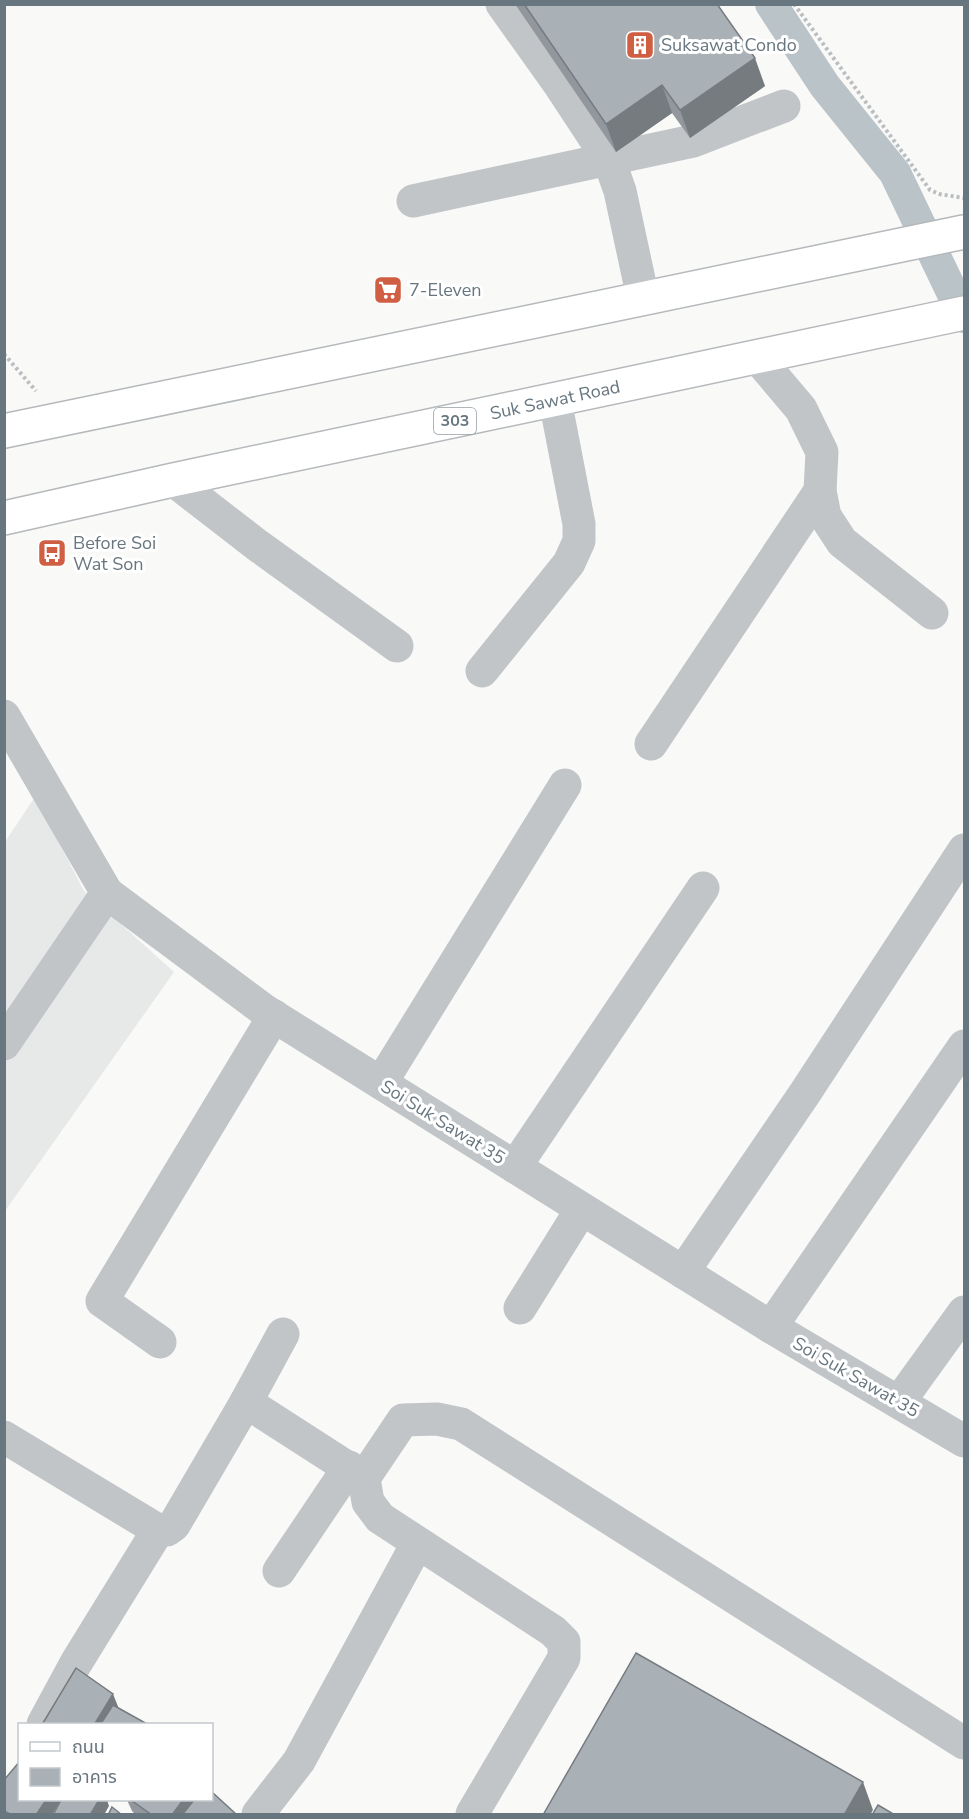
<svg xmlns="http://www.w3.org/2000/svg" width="969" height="1819" font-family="'Nunito Sans','Noto Sans Thai',sans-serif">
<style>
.built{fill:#e7e8e8}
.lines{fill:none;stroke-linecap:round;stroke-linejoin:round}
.canal{stroke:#bac4c8;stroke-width:32}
.major-casing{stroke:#b5b9bc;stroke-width:36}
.path{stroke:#bbbec0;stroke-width:4;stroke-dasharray:3 3;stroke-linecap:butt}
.minor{stroke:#c1c5c8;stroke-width:33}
.major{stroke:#fff;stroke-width:33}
.wall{fill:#91979d}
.shaded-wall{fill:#767b7f}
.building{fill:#a9b0b6;stroke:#767b7f;stroke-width:1.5}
.labels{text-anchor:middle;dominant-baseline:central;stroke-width:6;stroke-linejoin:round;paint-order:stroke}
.shield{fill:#fff;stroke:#959fa5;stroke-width:1.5}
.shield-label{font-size:16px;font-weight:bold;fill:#67767f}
.poi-label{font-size:18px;fill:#67767f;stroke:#fff;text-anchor:start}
.street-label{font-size:18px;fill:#67767f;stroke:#fff}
</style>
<rect width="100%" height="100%" fill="#f9f9f8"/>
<!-- built -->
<polygon class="built" points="35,797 84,891 174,972 5,1211 5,842"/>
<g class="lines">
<!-- canal -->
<polyline class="canal" points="771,4 825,86 895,173 964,317"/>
<!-- major casing -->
<g class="major-casing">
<g id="major">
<polyline points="4,431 964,232"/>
<polyline points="4,518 173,480 964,313"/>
</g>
</g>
<!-- path -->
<g class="path">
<polyline points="794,4 930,190 939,194 964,198"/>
<polyline points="4,354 36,391"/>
</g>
<!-- minor -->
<g class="minor">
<polyline points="502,4 559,84 609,160 620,191 643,298"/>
<polyline points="413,201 693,141 784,106"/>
<polyline points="757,357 801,409 822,452 820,491 825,516 842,542 932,613"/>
<polyline points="173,480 257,545 397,646"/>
<polyline points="482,671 569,563 579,541 579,524 555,400"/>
<polyline points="4,716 107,893 264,1010 771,1327 964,1441"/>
<polyline points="651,744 820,491"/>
<polyline points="4,1044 107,893"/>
<polyline points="381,1083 565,785"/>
<polyline points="515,1167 703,888"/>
<polyline points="683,1272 805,1093 964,850"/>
<polyline points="520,1308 581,1210"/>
<polyline points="771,1327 964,1046"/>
<polyline points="160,1342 102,1301 274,1016"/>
<polyline points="246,1402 283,1334"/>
<polyline points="899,1402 964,1312"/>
<polyline points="4,1437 158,1530 167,1530 174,1525 246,1402 364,1478"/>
<polyline points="279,1571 349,1467"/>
<polyline points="43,1724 76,1663 158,1530"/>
<polyline points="258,1814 299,1761 417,1544"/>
<polyline points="472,1814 564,1658 564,1642 553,1631 380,1518 368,1502 364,1478 403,1420 437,1419 461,1424 964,1743"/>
</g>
<!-- major -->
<use href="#major" class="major"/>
</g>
<!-- wall -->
<g class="wall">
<polygon points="515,4 717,4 765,86 690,138 672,113 616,152"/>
<polygon points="127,1800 212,1800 237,1815 136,1815 132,1811"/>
</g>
<!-- shaded-wall -->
<g class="shaded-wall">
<polygon points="755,58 765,86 690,138 680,110"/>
<polygon points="662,85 672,113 616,152 606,124"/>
<polygon points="113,1694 119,1709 109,1725 94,1725"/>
<polygon points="863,1782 873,1810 870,1815 844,1815"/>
<polygon points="46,1800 61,1800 52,1815 36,1815"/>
<polygon points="99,1800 107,1800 109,1806 104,1815 90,1815"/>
<polygon points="183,1800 194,1800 188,1815 172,1815"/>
</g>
<!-- building -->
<g class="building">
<polygon points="524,4 717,4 755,58 680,110 662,85 606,124"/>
<polygon points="636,1653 863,1782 844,1815 543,1815"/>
<polygon points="76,1668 113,1694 94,1725 45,1725 43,1723"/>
<polygon points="113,1705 149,1725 100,1725"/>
<polygon points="20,1761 20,1800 46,1800 36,1815 12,1815 4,1811 4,1780"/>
<polygon points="212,1792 237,1815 182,1815 194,1800 212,1800"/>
<polygon points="61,1800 99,1800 90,1815 53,1815"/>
<polygon points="131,1800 183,1800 172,1815 152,1815"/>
<polygon points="878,1805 895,1815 872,1815"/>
<polygon points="112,1807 122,1815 108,1815"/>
</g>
<!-- icons -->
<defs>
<g id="building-square" transform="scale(1.5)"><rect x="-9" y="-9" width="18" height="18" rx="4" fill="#cf5e42" stroke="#fff"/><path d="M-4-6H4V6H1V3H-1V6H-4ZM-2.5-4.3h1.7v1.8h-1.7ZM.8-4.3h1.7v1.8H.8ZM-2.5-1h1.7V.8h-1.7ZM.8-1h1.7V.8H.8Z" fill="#fff"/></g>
<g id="supermarket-square" transform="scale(1.5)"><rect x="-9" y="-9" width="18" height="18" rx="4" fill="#cf5e42" stroke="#fff"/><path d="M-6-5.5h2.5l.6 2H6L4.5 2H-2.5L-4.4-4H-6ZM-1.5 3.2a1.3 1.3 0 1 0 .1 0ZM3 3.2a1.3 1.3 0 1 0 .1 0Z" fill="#fff"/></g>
<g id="bus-square" transform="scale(1.5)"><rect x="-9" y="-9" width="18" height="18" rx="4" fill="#cf5e42" stroke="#fff"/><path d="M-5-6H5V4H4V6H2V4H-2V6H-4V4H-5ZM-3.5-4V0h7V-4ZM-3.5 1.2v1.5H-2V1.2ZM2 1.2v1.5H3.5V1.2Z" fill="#fff"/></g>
</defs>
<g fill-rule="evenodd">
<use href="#building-square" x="640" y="45"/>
<use href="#supermarket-square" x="388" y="290"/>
<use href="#bus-square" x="52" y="553"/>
</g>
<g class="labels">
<!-- shield labels -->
<rect class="shield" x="434" y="408" width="42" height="26" rx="4.5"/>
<g class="shield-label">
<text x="455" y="421">303</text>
</g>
<!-- poi labels -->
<g class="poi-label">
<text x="661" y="45">Suksawat Condo</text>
<text x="409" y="290">7-Eleven</text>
<text x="73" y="543">Before Soi<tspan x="73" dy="21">Wat Son</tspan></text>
</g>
<!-- street labels -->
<g class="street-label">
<text transform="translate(555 400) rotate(-12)">Suk Sawat Road</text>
<text transform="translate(443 1122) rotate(32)">Soi Suk Sawat 35</text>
<text transform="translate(856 1377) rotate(30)">Soi Suk Sawat 35</text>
</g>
</g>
<!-- border -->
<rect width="969" height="1819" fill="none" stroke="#67767f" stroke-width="12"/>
<!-- legend -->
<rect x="18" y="1723" width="195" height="78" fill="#ffffff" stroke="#c2c8cc" stroke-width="1.5"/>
<rect x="30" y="1742" width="30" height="9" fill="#ffffff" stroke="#c2c8cc" stroke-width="1.5"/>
<text x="72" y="1753" font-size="18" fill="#67767f">ถนน</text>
<rect x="30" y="1768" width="30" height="18" fill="#a9b0b6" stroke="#c2c8cc" stroke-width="1.5"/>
<text x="72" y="1783" font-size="18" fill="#67767f">อาคาร</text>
</svg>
